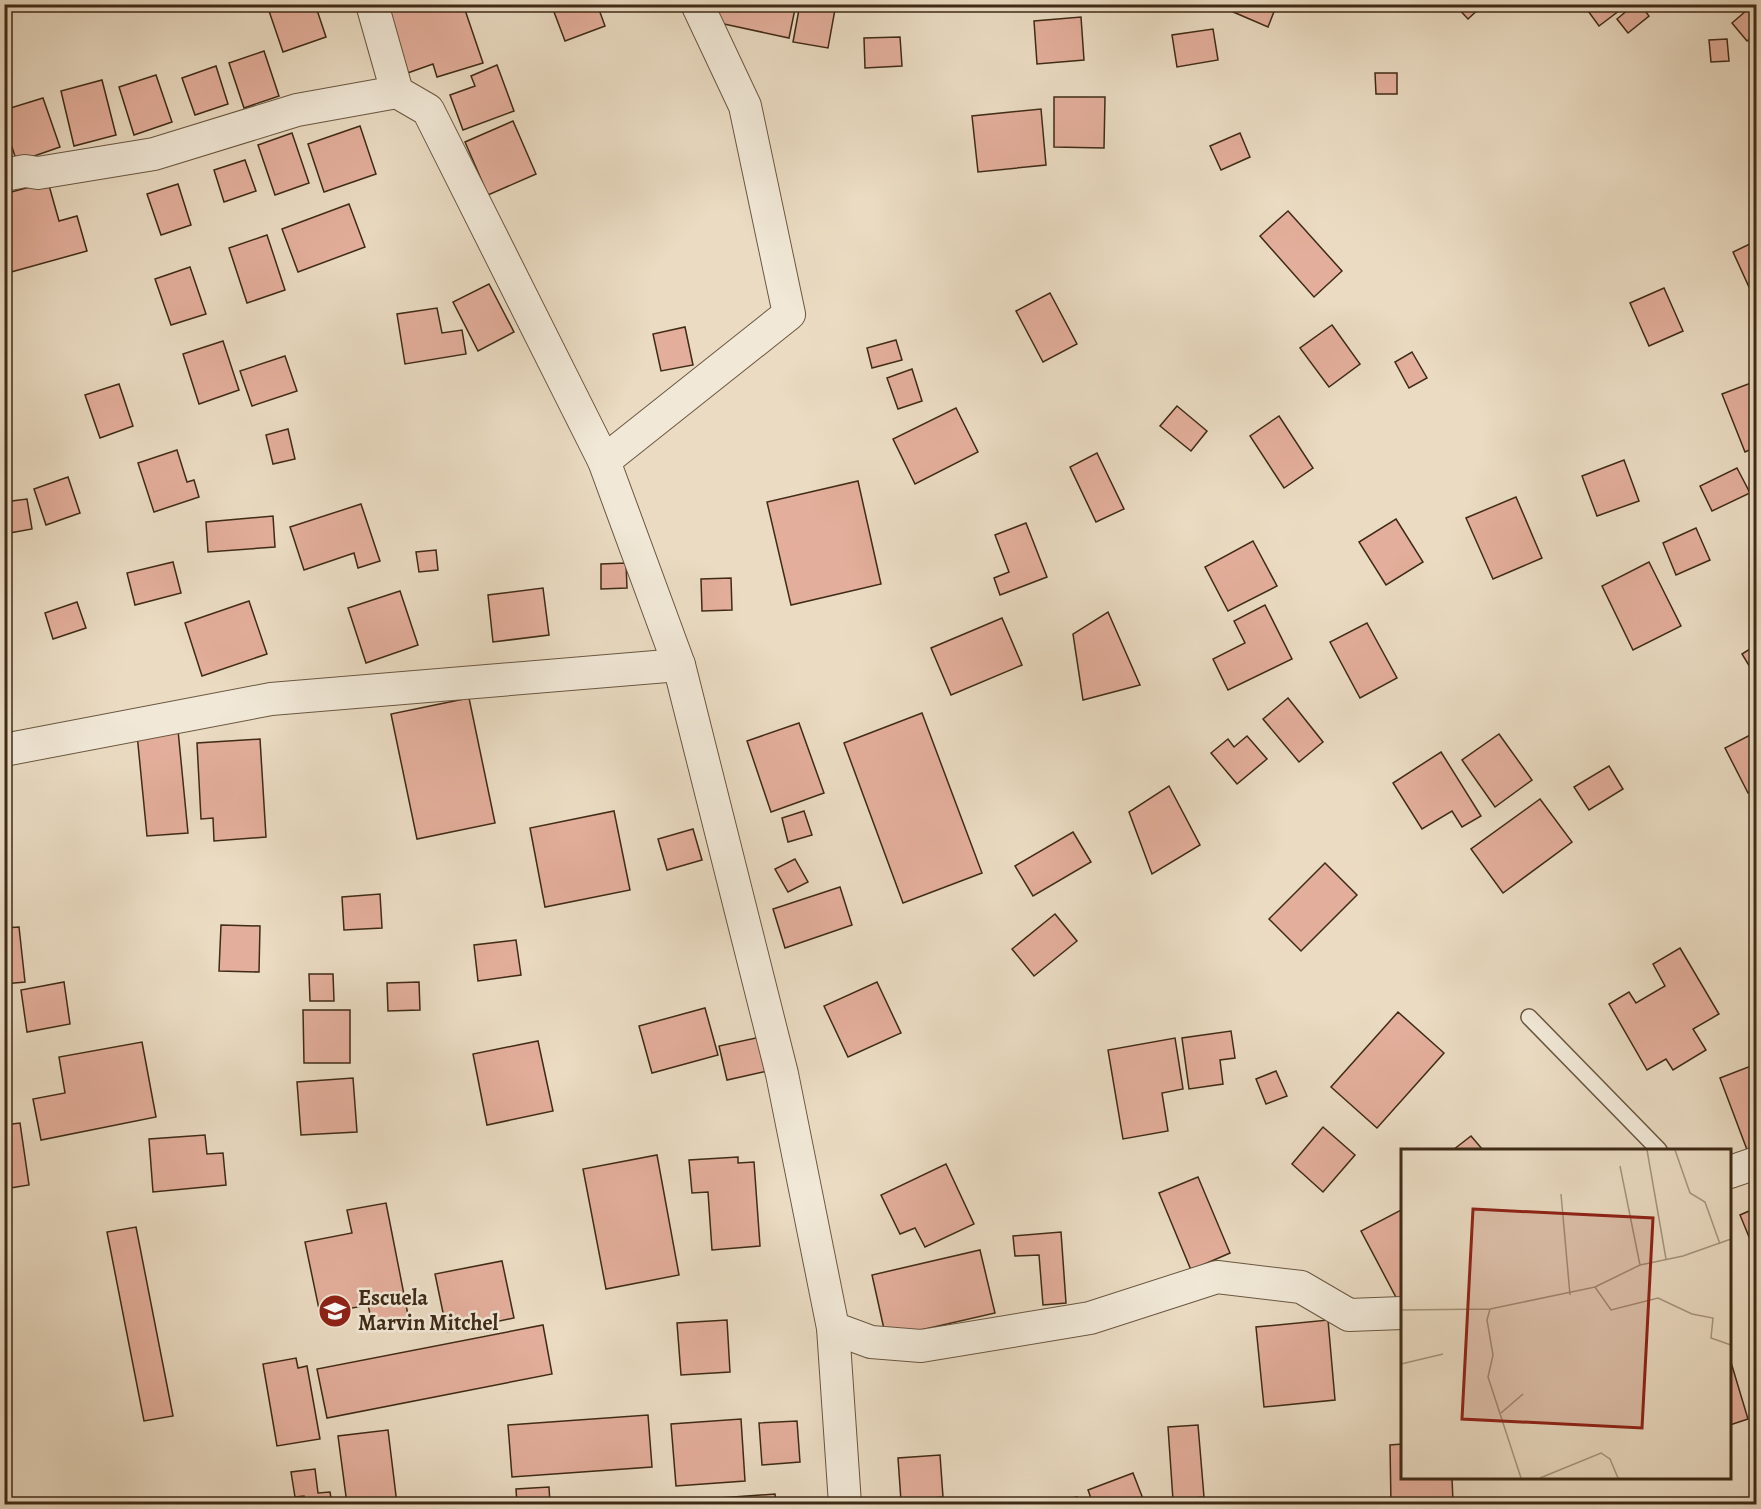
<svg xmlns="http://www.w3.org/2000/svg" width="1761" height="1509" font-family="Alegreya,serif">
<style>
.building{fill:#e3ae9b;stroke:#3f2b16;stroke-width:1.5}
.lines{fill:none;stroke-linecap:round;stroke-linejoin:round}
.lane-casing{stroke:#6a5741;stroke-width:18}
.street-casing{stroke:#6a5741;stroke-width:34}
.lane{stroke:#f1e8d7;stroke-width:15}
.street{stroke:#f1e8d7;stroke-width:32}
.labels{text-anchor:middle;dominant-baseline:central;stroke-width:5;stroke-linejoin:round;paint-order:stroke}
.poi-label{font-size:22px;font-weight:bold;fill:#3f2b16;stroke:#f1e8d7;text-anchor:start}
.inset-road{fill:none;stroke:#a6957d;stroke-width:1.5}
.view{fill:#8f2418;fill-opacity:0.15;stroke:#8f2418;stroke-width:3}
.inset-edge{fill:none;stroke:#3f2b16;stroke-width:3}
</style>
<rect width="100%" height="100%" fill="#eadbc2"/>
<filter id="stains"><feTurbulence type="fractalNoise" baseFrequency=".00333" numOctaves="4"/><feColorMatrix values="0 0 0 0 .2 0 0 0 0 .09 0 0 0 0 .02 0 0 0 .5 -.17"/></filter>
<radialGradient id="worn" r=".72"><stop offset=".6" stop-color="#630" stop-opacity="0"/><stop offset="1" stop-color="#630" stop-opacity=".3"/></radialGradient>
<!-- building -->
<g class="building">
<polygon points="288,4 315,4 326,37 283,52 269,11"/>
<polygon points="398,4 463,4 483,63 437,77 433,64 402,75 382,13 399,8"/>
<polygon points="551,4 597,4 605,26 565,41"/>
<polygon points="714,4 796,4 789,38 710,21"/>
<polygon points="800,4 836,4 828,48 793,42"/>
<polygon points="1234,4 1277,4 1268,27 1231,11"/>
<polygon points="1454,4 1484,4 1468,19"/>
<polygon points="1583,4 1628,4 1599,26"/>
<polygon points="1635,4 1640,4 1649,16 1628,33 1617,19"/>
<polygon points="1754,4 1756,4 1756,34 1747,41 1732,23"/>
<polygon points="1081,17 1084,60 1037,64 1034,21"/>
<polygon points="1213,29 1218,60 1177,67 1172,35"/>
<polygon points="900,37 902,66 865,68 864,38"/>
<polygon points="1727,39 1729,61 1711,62 1709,40"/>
<polygon points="264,51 279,96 244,108 229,63"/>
<polygon points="497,65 514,111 463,130 450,95 475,86 471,76"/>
<polygon points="216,66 228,104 195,115 182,78"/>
<polygon points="1375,73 1397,73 1397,94 1376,94"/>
<polygon points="156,75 172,122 134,135 119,87"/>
<polygon points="102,80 116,135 74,146 61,91"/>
<polygon points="1054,97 1105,97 1104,148 1054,147"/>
<polygon points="43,98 60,147 17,162 4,124 4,110"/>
<polygon points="1041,109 1046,165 978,172 972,116"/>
<polygon points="513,121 536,174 488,195 465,142"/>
<polygon points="360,126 376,174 324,192 308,144"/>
<polygon points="292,133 309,183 275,195 258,145"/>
<polygon points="1240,133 1250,157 1221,170 1210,146"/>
<polygon points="245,160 256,191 224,202 214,170"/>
<polygon points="48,182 59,221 77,216 87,251 4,274 4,194"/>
<polygon points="178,184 191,225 161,235 147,194"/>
<polygon points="349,204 365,247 298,272 282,229"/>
<polygon points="1288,211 1342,271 1314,297 1260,236"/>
<polygon points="267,235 285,290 247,303 229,248"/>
<polygon points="1756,241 1756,296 1754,298 1733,252"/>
<polygon points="190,267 206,314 171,325 155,279"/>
<polygon points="489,284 514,332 478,351 453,302"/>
<polygon points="1664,288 1683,331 1649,346 1630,303"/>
<polygon points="1050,293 1077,344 1043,362 1016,311"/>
<polygon points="437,308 442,333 462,330 466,354 405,364 397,314"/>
<polygon points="1332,325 1360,364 1329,387 1300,348"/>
<polygon points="685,327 693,365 661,371 653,334"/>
<polygon points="896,340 902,360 872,368 867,348"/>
<polygon points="223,341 239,390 199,404 183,354"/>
<polygon points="1412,352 1427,378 1409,388 1395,362"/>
<polygon points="285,356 297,391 252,406 240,371"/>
<polygon points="912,369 922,401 898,409 887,378"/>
<polygon points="1756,381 1756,447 1745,452 1722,394"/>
<polygon points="119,384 133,426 100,438 85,395"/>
<polygon points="1177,406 1207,431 1191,451 1160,426"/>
<polygon points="956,408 978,452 915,484 893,439"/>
<polygon points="1279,416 1313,468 1284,488 1250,436"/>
<polygon points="288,429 295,459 273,464 266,435"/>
<polygon points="177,450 187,482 194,480 199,497 154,512 138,463"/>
<polygon points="1097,453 1124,509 1096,522 1070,467"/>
<polygon points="1624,460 1639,501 1597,516 1582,476"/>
<polygon points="1737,468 1750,493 1712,511 1700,486"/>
<polygon points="68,477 80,513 46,525 34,489"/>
<polygon points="858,481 881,584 791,605 767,502"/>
<polygon points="1516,497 1542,558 1493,579 1466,518"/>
<polygon points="27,499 32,529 4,534 4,502"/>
<polygon points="361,504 380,561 358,568 354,553 304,570 290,527"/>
<polygon points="273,516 275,547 208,552 206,522"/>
<polygon points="1396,519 1423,562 1386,585 1359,542"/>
<polygon points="1026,523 1047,577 1000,595 994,578 1009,572 995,535"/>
<polygon points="1696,528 1710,560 1676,575 1663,543"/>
<polygon points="1253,541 1277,586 1228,611 1205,567"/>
<polygon points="436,550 438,570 419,572 416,552"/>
<polygon points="173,562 181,593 135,605 127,573"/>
<polygon points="1649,562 1681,626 1633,650 1602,586"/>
<polygon points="626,563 627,588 601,589 601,564"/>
<polygon points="731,578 732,610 702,611 701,579"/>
<polygon points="543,588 549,635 493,642 488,595"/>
<polygon points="400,591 418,645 366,663 348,608"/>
<polygon points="249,601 267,654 202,676 185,623"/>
<polygon points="77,602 86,628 53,639 45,613"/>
<polygon points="1265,605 1292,659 1228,690 1213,659 1245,643 1234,621"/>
<polygon points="1108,612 1140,685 1083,700 1073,634"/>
<polygon points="1002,618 1022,665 951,695 931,648"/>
<polygon points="1367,623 1397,678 1360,698 1330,642"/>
<polygon points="1756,645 1756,677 1742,654"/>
<polygon points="469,698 495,823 417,839 391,714"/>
<polygon points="1288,698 1323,742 1299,762 1263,719"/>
<polygon points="922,713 982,873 903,903 844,743"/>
<polygon points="799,723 824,793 771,812 747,741"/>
<polygon points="178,730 188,833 147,836 137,734"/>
<polygon points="1756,732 1756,788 1748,793 1725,748"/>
<polygon points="1499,734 1532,780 1495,807 1462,760"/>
<polygon points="1247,736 1267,759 1237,784 1211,753 1228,739 1234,747"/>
<polygon points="260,739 266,837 214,841 213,818 201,819 197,743"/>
<polygon points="1441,752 1481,816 1462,827 1452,811 1422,829 1393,783"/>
<polygon points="1609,766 1623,789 1589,810 1574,787"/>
<polygon points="1169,786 1200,845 1152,874 1129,812"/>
<polygon points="1540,799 1572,842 1503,893 1471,849"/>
<polygon points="614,811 630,890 545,907 530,828"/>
<polygon points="804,811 812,835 788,842 782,818"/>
<polygon points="693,829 702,860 667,870 658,839"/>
<polygon points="1073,832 1091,862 1033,896 1015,866"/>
<polygon points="795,859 808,882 788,892 775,869"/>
<polygon points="1325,863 1357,895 1301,951 1269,919"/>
<polygon points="840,887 852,925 785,948 773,909"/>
<polygon points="380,894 382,928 344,930 342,897"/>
<polygon points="1055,914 1077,941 1034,976 1012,949"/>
<polygon points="221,925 260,926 259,972 219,971"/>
<polygon points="19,927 25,982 4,984 4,928"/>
<polygon points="516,940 521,975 478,981 474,945"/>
<polygon points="1680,948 1719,1014 1693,1029 1706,1050 1673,1070 1666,1059 1647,1070 1609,1004 1629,992 1636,1003 1665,986 1653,964"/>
<polygon points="309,974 333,974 334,1001 310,1001"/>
<polygon points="64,982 70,1024 27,1032 21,990"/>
<polygon points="419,982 420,1010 388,1011 387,983"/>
<polygon points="877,982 901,1033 848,1057 824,1006"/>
<polygon points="705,1008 718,1055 652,1073 639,1026"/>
<polygon points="303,1010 350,1010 350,1063 304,1063"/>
<polygon points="1398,1012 1444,1053 1377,1128 1331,1087"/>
<polygon points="1231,1031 1235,1058 1220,1060 1223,1084 1189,1089 1182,1038"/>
<polygon points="765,1036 772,1070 727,1080 719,1046"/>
<polygon points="1175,1038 1183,1089 1162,1093 1168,1131 1123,1139 1108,1050"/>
<polygon points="538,1041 553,1111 487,1125 473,1054"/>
<polygon points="142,1042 156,1117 41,1140 33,1099 65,1093 59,1057"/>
<polygon points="1756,1064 1756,1152 1749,1155 1720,1078"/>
<polygon points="1276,1071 1287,1096 1266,1104 1256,1079"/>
<polygon points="353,1078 357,1132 301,1135 297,1082"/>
<polygon points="20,1123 29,1185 4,1189 4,1125"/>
<polygon points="1323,1127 1355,1155 1323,1192 1292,1164"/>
<polygon points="205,1135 207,1154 223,1153 226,1185 153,1192 149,1139"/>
<polygon points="1471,1136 1483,1150 1453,1150"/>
<polygon points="657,1155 679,1275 606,1289 583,1169"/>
<polygon points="738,1157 738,1163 754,1162 760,1246 712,1250 708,1192 692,1193 689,1160"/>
<polygon points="946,1164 974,1224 925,1247 915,1228 900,1234 881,1195"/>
<polygon points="1198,1177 1230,1253 1191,1270 1159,1193"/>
<polygon points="386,1203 409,1320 373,1327 368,1305 320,1314 305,1242 352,1233 347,1210"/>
<polygon points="1756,1208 1756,1254 1740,1215"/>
<polygon points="1401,1210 1402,1214 1402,1299 1398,1301 1361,1231"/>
<polygon points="136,1227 173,1416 144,1421 107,1232"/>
<polygon points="1061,1232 1066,1303 1043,1305 1039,1255 1015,1256 1013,1236"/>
<polygon points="980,1250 995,1313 886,1338 872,1275"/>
<polygon points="502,1261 514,1318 447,1332 435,1274"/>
<polygon points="727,1320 730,1372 681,1375 677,1323"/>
<polygon points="1328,1320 1335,1400 1264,1407 1256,1327"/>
<polygon points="543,1325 552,1374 327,1418 317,1369"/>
<polygon points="296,1358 298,1368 307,1366 320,1439 277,1446 263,1364"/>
<polygon points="1730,1359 1748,1419 1730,1425"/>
<polygon points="648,1415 652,1467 512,1477 508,1425"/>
<polygon points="741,1419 745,1481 676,1486 671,1424"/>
<polygon points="797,1421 800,1462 762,1465 759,1423"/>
<polygon points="1198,1425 1204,1497 1173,1500 1168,1427"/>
<polygon points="388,1430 397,1504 347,1504 338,1436"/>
<polygon points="1402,1444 1402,1478 1452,1478 1453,1502 1391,1504 1390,1445"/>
<polygon points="940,1455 943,1497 901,1501 898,1458"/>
<polygon points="315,1469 318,1493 330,1492 332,1504 305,1504 304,1496 295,1497 291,1472"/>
<polygon points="1133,1473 1145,1504 1093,1504 1088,1490"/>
<polygon points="549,1487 550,1504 517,1504 516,1489"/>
<polygon points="775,1494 776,1504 678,1504 678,1501"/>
<polygon points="1077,1497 1079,1504 1047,1504"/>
<polygon points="661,1498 661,1504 565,1504"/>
</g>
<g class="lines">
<!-- lane casing -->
<g class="lane-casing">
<polyline id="lane" points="1529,1017 1659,1150"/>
</g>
<!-- street casing -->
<g class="street-casing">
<g id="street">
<polyline points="372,4 397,92 428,110 604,461"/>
<polyline points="697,4 745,106 789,314 604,461 679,665 782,1074 833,1328 845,1504"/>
<polyline points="4,175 25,171 38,173 154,154 297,110 397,92"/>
<polyline points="4,750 271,699 679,665"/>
<polyline points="1730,1172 1756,1163"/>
<polyline points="833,1328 871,1342 921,1346 1090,1318 1217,1277 1301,1287 1349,1315 1402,1313"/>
</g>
</g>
<!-- lane -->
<use href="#lane" class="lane"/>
<!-- street -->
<use href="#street" class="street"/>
</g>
<!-- icons -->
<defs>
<g id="school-disc" transform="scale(1.725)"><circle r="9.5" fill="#8f2418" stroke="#f1e8d7"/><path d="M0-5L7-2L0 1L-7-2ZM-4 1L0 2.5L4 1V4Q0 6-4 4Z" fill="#fff"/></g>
</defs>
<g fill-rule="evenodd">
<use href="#school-disc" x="335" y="1311"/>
</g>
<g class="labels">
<!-- poi labels -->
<g class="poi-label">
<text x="358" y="1298">Escuela<tspan x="358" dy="25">Marvin Mitchel</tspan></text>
</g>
</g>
<!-- overview -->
<g transform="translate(1401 1149)">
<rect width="330" height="330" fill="#eadbc2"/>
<path class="inset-road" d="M 246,1 L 265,110M 274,1 L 289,44 L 304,53 L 319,95M 219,17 L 239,116M 160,45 L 169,146M 194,138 L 239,116 L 282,107 L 330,90M 89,160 L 86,171 L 92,206 L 87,228 L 120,329M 0,161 L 89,160 L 194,138 L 210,161 L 257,149 L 291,165 L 312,169 L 310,189 L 330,196M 0,215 L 42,205M 100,264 L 122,245M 139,329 L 200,304 L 209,310 L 217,329"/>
<path class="view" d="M 72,60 L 252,69 L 241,279 L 61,270 Z"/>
<rect width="330" height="330" class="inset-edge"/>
</g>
<!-- margin -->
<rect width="1761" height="1509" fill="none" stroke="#eadbc2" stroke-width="24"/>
<rect x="6" y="6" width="1749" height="1497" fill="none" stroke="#3f2b16" stroke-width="3"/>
<rect x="12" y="12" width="1737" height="1485" fill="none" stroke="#3f2b16" stroke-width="1.5"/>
<rect width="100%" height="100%" filter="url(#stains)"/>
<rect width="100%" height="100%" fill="url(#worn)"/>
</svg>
